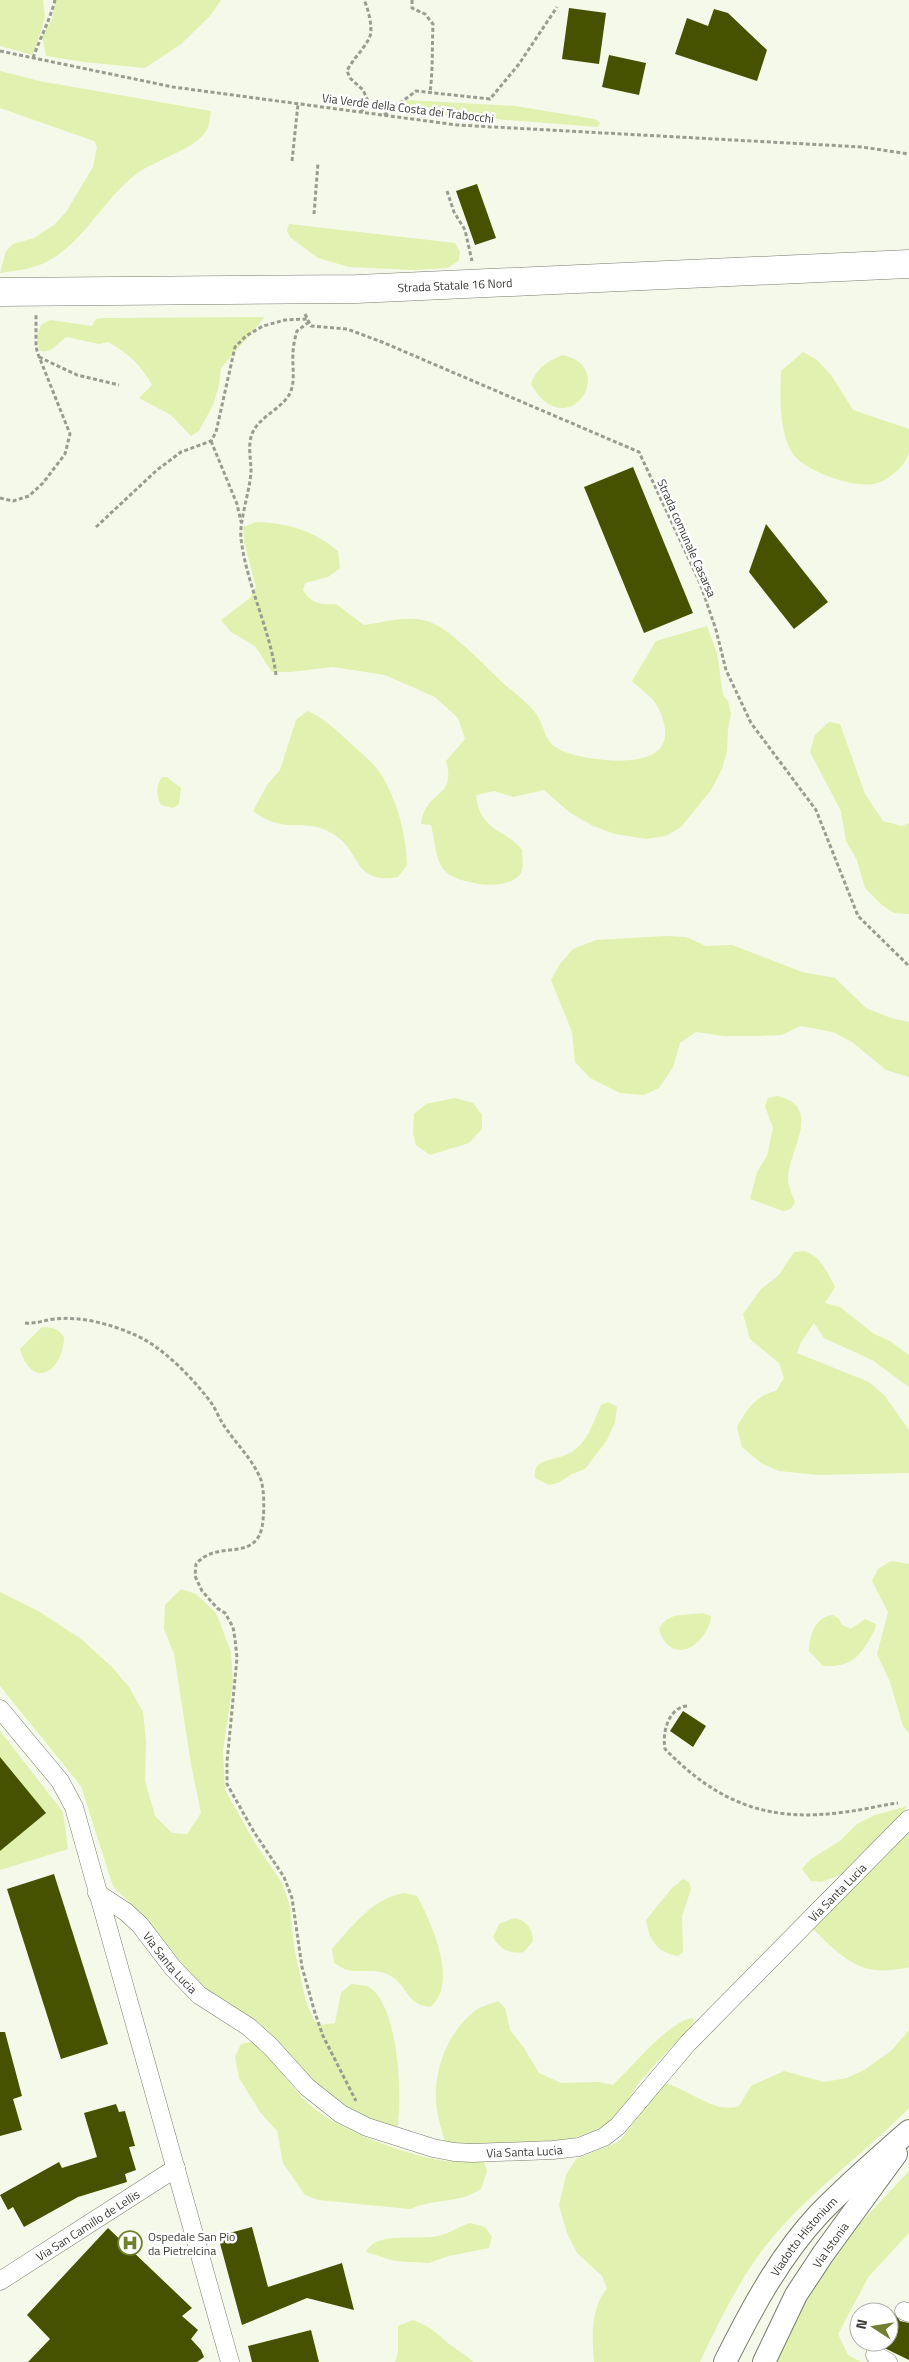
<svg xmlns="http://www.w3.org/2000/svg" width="909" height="2362" font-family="'Titillium Web',sans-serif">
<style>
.green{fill:#e1f1af}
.building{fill:#465200}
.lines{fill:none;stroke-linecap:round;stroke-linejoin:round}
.minor-casing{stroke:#787c6e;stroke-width:19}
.tertiary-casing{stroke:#787c6e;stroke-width:24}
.primary-casing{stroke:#787c6e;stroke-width:29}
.path{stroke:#9a9c91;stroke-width:3;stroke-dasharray:4 2.5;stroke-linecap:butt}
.minor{stroke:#fff;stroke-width:18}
.tertiary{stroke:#fff;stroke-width:22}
.primary{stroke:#fff;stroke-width:28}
.labels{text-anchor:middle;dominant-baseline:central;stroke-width:5;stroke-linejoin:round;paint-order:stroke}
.street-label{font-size:12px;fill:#3a3b35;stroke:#fff}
.poi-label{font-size:12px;fill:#3a3b35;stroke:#fff;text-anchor:start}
</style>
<rect width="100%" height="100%" fill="#f5f9e9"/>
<!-- green -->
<g class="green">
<polygon points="0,0 43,0 45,18 33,55 0,46"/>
<polygon points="56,0 221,0 210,16 181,44 145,68 84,62 46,56 42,36 52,19"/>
<path d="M 0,71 L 39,81 L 211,111 C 210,116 210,122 208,127 C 201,148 153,160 135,175 C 104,199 86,238 52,259 C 36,269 18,270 0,273 L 6,251 L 13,244 L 34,238 L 54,225 L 66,212 L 93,167 L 97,147 L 94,141 L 0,108 Z"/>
<polygon points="407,100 515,106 595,119 600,123 598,127 393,111 398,105"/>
<polygon points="289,224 455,243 460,252 459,260 448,268 414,270 349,267 318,258 290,237 287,231"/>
<path d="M 265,317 L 221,368 L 219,385 L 213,405 L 199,431 L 191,436 L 171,415 L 139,398 L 152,385 C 141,365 128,353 108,342 L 99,344 L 67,337 C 57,342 51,356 39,350 L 37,336 L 41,325 L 50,320 L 92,326 L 96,319 L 103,318 Z"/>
<path d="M 803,352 L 817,360 L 831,375 L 853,410 L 909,429 C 909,436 909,445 909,452 C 906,466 887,482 873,484 C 852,488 801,470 791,451 C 779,428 780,396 781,371 Z"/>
<path d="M 563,355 C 620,368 566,447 531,384 C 536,368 548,361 563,355 Z"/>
<path d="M 257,522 C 288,523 314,531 338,551 L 340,568 L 328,577 L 305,583 L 303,590 C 311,604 321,605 336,604 L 364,625 C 384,622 407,615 427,621 C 450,628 485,666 503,683 C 513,692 525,700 534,711 C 550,732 539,744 571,754 C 596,761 670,772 665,729 C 664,720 660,709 654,701 C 648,694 639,688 632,681 L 656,641 L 707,626 L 717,653 L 723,695 L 728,701 L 731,714 L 728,729 L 727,751 L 722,769 L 711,790 L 681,827 L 666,836 L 646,839 L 615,834 L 593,826 L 569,812 L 544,790 L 513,797 L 494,791 L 476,795 C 480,832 503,827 522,850 C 522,856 524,867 521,873 C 510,892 461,885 446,872 C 435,862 435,840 431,825 L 421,824 C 426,788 457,800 446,761 L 465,739 L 458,718 L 435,697 L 385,675 L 333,667 L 291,672 L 272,672 L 255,646 L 231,632 L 221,620 L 250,598 L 256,587 L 244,542 L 243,527 Z"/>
<path d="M 307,711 C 323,717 335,729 347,740 C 358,751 375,763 382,776 C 398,802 406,835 407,865 L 398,877 C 352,885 363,852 333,834 C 312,820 297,829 277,823 C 268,821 260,816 253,811 L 267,785 L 280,770 L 296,720 Z"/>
<polygon points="829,722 840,724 865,794 883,821 901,826 909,823 909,914 894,913 882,905 865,888 857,860 846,841 841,811 810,752 815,735"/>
<path d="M 162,777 L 167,777 L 181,788 L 179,804 L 173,808 L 161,805 C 156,797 156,784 162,777 Z"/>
<polygon points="666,936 686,937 706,946 732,945 802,972 835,978 866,1008 891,1018 909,1022 909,1077 886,1070 852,1042 835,1033 823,1030 800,1026 782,1035 758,1036 724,1036 696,1032 680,1043 673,1067 659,1088 644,1095 620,1093 590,1078 575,1062 572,1032 551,980 560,964 573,949 596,940"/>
<path d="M 777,1096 C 825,1106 787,1153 788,1180 C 788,1187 793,1196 795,1202 L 791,1209 L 783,1211 L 750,1199 L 757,1172 L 767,1156 L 773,1128 L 765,1106 L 768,1098 Z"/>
<polygon points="455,1098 473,1103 482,1115 482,1129 469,1143 430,1155 416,1145 413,1133 414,1114 426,1104"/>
<path d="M 805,1251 C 821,1257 828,1273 835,1287 L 825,1303 L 840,1307 L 874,1334 L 890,1341 L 909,1355 L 909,1387 L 872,1360 L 824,1338 L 814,1323 L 801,1342 L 797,1353 L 869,1382 L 884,1395 L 909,1430 L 909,1473 L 819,1475 L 779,1471 L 761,1463 L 742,1447 L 737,1427 C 746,1410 756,1395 776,1391 L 784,1378 L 779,1363 L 750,1339 L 743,1314 L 761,1289 L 779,1275 L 794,1252 Z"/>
<path d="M 42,1327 C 53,1327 58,1329 64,1337 C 63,1372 32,1391 20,1349 Z"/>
<path d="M 608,1402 L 617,1407 L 615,1422 L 607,1440 L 585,1469 L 572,1474 L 558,1483 L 549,1485 L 535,1478 C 532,1457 557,1461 570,1453 C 588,1443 593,1422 601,1405 Z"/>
<polygon points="891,1561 909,1564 909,1733 903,1726 890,1682 877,1654 888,1612 872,1581 878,1569"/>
<path d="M 181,1589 L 196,1594 L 216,1613 L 231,1652 L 233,1682 L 223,1751 L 225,1790 L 255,1843 L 282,1883 L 290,1906 L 294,1947 L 306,2002 L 314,2020 L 321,2025 L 335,2023 L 341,1993 L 351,1984 C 356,1985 363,1985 367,1986 C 399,2001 403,2100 397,2130 L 361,2116 L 328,2097 L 266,2029 L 245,2014 L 203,1990 L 151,1924 L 113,1886 L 81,1786 L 0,1686 L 0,1592 L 40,1612 L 81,1639 L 112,1667 L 129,1687 L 143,1712 L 146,1741 L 145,1781 L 155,1816 L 172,1833 L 187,1834 L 201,1813 L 191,1764 L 174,1654 L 164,1629 L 165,1605 Z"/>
<path d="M 702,1613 L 711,1616 C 711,1622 709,1625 706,1631 C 693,1655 667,1658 659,1629 C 669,1611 684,1616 702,1613 Z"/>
<path d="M 833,1615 L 839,1619 L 842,1625 L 851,1629 L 865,1619 L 876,1624 L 875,1629 C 862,1654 853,1668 823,1666 L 809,1651 C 809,1636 815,1617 833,1615 Z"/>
<polygon points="0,1731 63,1812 68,1849 0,1870"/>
<polygon points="908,1806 840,1875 821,1882 811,1881 802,1869 811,1859 840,1841 857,1824 875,1815"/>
<path d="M 909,1831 L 909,1967 C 904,1969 896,1969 890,1970 C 854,1974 834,1949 811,1927 Z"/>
<path d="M 683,1879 L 689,1882 L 691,1889 L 682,1916 L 683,1952 L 678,1956 C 657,1952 649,1940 646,1920 L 672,1888 Z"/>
<path d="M 405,1893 L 417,1896 C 431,1922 460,1984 430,2007 C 403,2003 409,1985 389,1975 C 376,1968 361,1973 347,1970 C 343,1969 338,1965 334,1963 L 332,1949 C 352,1926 374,1897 405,1893 Z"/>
<path d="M 514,1918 C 526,1920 533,1929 533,1941 L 524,1952 C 510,1955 500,1949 493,1937 L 499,1924 Z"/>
<path d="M 498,2001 L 505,2008 L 510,2030 L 524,2048 L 539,2073 L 561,2083 L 599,2082 L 613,2085 C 630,2069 670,2020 693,2018 L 694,2022 C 677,2044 655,2062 638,2084 C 628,2098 621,2117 606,2125 C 558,2151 497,2146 445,2143 C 442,2130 437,2116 436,2102 C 434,2068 448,2031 476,2010 C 482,2006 491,2004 498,2001 Z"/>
<path d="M 909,2030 L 909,2108 C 864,2154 809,2192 768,2243 C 740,2278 719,2321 700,2362 L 594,2362 C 592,2336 590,2310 607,2288 L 602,2276 L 577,2253 L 567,2233 L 559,2205 L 566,2175 L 576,2159 L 619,2142 L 664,2083 C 688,2088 715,2115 739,2106 L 751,2086 L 784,2071 L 824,2082 L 847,2078 L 864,2070 L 891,2051 Z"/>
<path d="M 252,2042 C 275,2060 289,2087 312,2107 C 339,2130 410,2157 446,2161 C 459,2162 472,2161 484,2162 L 487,2171 L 481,2189 C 458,2204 435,2198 410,2209 L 318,2200 L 305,2195 L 283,2163 L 277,2131 L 260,2112 L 239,2078 L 235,2057 L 241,2044 Z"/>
<polygon points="909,2171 909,2233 869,2276 838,2334 848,2355 861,2362 770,2362 794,2311 836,2249"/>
<path d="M 470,2223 L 485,2227 L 492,2237 L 489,2248 L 449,2256 L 429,2263 L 395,2261 L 366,2252 C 377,2229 421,2242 442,2235 C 452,2232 460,2226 470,2223 Z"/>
<path d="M 413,2320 C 434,2328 435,2333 452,2346 C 459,2352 467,2355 473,2362 L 395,2362 L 398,2352 L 398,2326 Z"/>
</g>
<!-- building -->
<g class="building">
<polygon points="569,8 606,13 599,64 562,59"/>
<polygon points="714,9 728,13 767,50 757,81 675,54 687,18 708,26"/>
<polygon points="609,55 646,63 639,95 602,87"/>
<polygon points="477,184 496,238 475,245 456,191"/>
<polygon points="633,467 693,613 644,633 584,487"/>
<polygon points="766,524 828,602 794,629 749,572"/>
<polygon points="683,1711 706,1726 693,1747 670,1731"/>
<polygon points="0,1757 46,1813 0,1851"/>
<polygon points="54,1874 108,2044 61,2059 7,1889"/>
<polygon points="0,2032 5,2032 22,2096 13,2099 22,2130 0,2136"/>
<polygon points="116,2104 119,2112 125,2111 135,2146 129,2147 136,2170 125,2174 127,2182 78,2197 24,2227 13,2207 8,2210 0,2195 59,2162 62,2168 97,2157 84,2113"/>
<polygon points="252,2227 268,2287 342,2263 354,2310 307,2298 242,2325 218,2236"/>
<polygon points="108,2228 192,2308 182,2316 198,2330 191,2339 201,2350 204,2357 197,2362 28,2362 50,2339 27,2315"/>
<polygon points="894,2313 900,2321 909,2323 909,2360 872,2342 889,2342 889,2319"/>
<polygon points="311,2330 319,2362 252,2362 248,2346"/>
</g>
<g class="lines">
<!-- minor casing -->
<g class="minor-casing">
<g id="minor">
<polyline points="0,1709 60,1781 74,1807 230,2362"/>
<path id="s1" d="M 97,1893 L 126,1912 L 140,1925 L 173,1968 L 199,1995 L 249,2027 L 271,2047 L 307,2087 L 341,2114 L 367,2127 L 433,2148 L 454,2152 L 472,2153 L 553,2150 L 579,2147 L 604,2137 L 618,2126 L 688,2043 L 909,1819"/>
<path id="s2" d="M 0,2281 L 176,2168"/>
<polyline points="904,2311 909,2313"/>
<polyline points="875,2355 888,2362"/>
</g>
</g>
<!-- tertiary casing -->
<g class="tertiary-casing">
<g id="tertiary">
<path id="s3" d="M 725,2362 C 751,2310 779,2257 819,2214 C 847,2185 878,2158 909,2131"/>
<path id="s4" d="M 764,2362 L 796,2295 L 823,2254 L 896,2154"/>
</g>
</g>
<!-- primary casing -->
<g class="primary-casing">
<g id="primary">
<path id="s5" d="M 0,292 L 357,289 L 909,264"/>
</g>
</g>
<!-- path -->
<g class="path">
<path d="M 412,0 L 412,8 L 425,14 L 433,24 C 432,47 433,70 430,92"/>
<polyline points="0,51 173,87 457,125 862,147 909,154"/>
<path d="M 33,58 C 40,38 50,20 55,0"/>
<path d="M 361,112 L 368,101 L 363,90 L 350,78 L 347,71 C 353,58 365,49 370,36 C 373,27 368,8 364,0"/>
<polyline points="384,115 416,91 490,99 519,64 557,7"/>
<polyline points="292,161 298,104"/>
<polyline points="447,191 454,212 465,230 472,261"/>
<polyline points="314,214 318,163"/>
<polyline points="305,314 311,326 347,329 382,342 639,452 700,583 716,630 726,670 751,723 816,810 858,916 909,966"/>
<polyline points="39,357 77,375 119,385"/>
<polyline points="211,441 237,504 241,522"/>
<polyline points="0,498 13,501 29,496 43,483 65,454 70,434 38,354 36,347 36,313"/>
<polyline points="96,527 157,470 181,452 211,441 216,432 235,347 246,336 263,326 285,320 307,319"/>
<path d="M 276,675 C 270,629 247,586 241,539 C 239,520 250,492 251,471 C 251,460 248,448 251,437 C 256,418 279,411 289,395 C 296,383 292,367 293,354 C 293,346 295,338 297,331 L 309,322"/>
<path d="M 25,1323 C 36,1324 44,1320 55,1319 C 80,1316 110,1324 133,1334 C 161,1345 194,1379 212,1404 C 216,1410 219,1418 223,1424 C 235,1443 253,1459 261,1480 C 265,1492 265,1526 259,1536 C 246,1559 216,1541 196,1564 L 195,1576 L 202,1591 L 217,1608 L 225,1613 L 233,1627 L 235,1639 L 237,1658 L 227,1762 L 227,1784 L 254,1832 L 284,1877 L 292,1898 L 302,1967 L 315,2013 L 323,2036 L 356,2101"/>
<path d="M 687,1706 C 668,1708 662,1733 665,1749 C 718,1803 768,1823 845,1812 C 863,1810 881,1805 898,1803"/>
</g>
<!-- minor -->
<use href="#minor" class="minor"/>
<!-- tertiary -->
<use href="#tertiary" class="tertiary"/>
<!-- primary -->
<use href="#primary" class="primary"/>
</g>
<!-- icons -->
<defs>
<g id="hospital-ring" transform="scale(1.25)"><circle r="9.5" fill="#fff" stroke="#71802f" stroke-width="1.5"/><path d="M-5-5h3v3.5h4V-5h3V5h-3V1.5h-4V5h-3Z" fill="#71802f"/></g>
</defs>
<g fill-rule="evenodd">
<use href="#hospital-ring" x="130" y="2243"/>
</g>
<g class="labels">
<!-- street labels -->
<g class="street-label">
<text transform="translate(408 108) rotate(7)">Via Verde della Costa dei Trabocchi</text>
<text stroke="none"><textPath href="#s5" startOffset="455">Strada Statale 16 Nord</textPath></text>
<text transform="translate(687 538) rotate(66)">Strada comunale Casarsa</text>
<text stroke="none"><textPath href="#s1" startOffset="942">Via Santa Lucia</textPath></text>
<text stroke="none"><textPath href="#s1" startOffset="102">Via Santa Lucia</textPath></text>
<text stroke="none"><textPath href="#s1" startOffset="522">Via Santa Lucia</textPath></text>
<text stroke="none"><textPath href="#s2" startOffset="104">Via San Camillo de Lellis</textPath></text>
<text stroke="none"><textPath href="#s3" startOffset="149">Viadotto Histonium</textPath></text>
<text stroke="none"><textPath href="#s4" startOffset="135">Via Istonia</textPath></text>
</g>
<!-- poi labels -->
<g class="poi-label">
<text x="148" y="2236">Ospedale San Pio<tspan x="148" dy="14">da Pietrelcina</tspan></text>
</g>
</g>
<!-- north arrow -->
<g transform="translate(874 2327) rotate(282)"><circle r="24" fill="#ffffff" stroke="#b0b1ae"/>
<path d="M0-4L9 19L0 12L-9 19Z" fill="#71802f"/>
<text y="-8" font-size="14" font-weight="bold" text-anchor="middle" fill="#3a3b35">N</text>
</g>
</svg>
